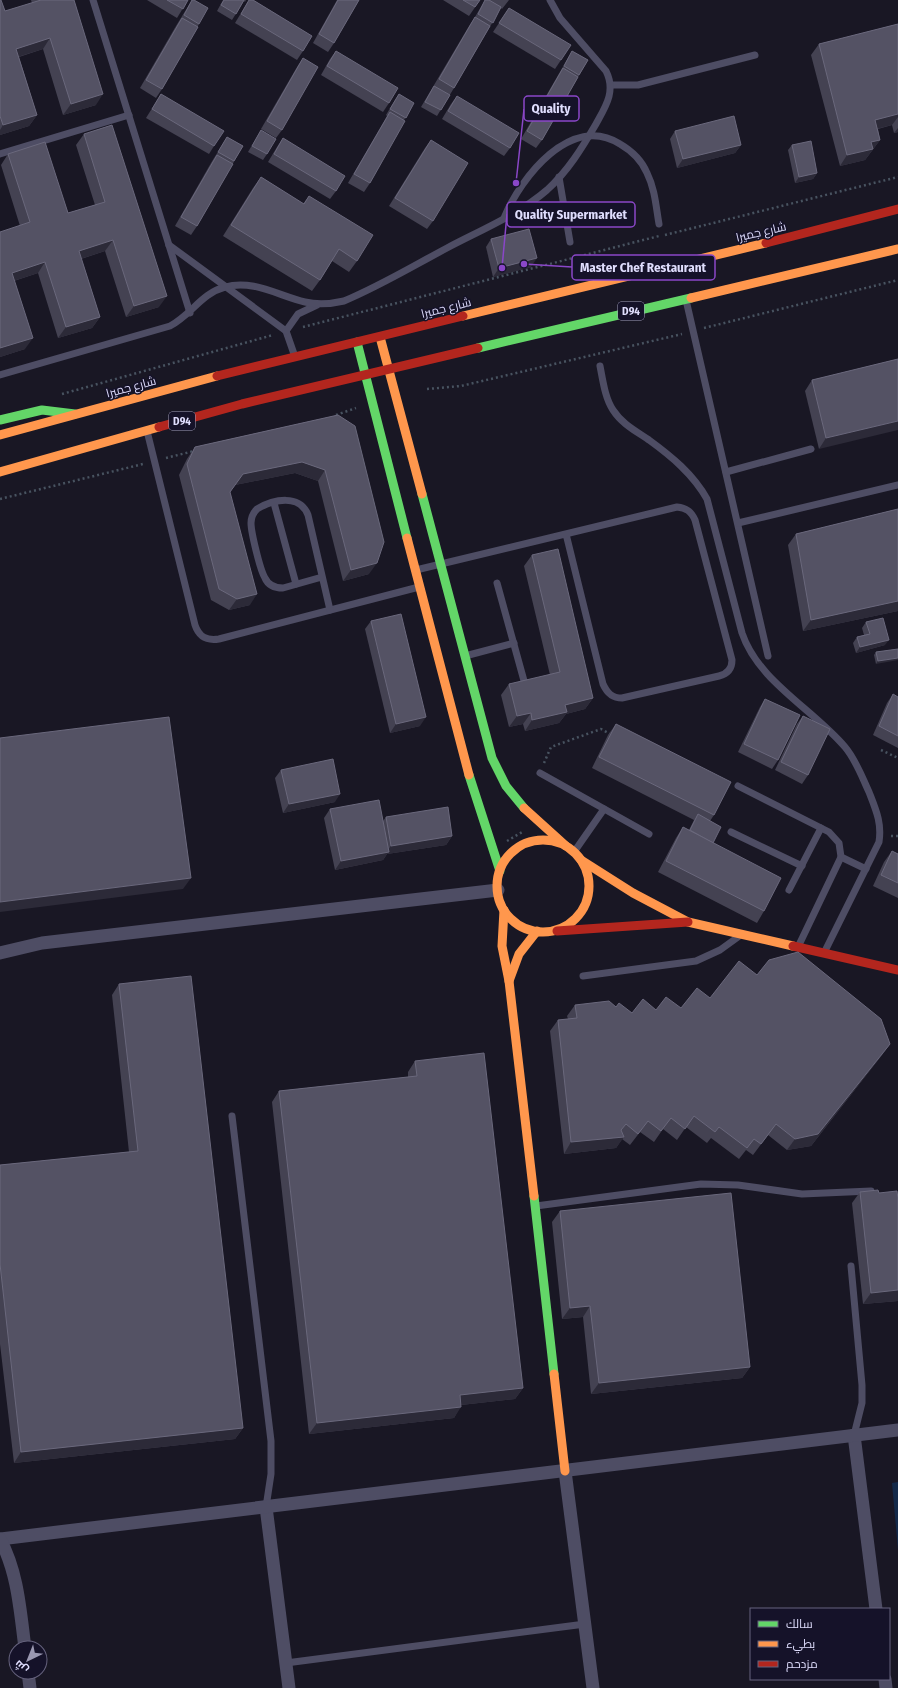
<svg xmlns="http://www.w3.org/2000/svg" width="898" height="1688" font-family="'Fira Sans Condensed',Cairo,sans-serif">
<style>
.water{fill:#142949}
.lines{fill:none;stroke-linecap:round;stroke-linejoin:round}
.path{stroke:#485360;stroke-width:2.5;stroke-dasharray:2 3;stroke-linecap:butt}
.lane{stroke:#4e4d64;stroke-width:7}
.street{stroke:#4e4d64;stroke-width:13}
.fast{stroke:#63d668;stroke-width:9}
.slow{stroke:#ff974d;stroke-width:9}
.jam{stroke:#b3261e;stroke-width:9}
.wall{fill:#444252}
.shaded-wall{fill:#2c2a38}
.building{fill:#545264;stroke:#6a687c}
.labels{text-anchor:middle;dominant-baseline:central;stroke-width:3;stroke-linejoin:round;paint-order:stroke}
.shield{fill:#151229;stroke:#a2a0bd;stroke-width:1}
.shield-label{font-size:11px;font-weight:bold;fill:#dfddfd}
.street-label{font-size:12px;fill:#dfddfd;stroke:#151229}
.leader{fill:none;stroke:#8a47c8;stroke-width:1.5}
.callout-dot{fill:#8a47c8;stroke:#151229;stroke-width:1.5}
.callout{fill:#151229;stroke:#8a47c8;stroke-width:1.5}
.callout-label{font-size:13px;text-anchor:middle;font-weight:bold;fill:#dfddfd}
</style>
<rect width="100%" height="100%" fill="#191724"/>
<!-- water -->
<polygon class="water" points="898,1482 898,1550 892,1483"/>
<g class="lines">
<!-- path -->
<g class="path">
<polyline points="665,235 898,177"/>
<polyline points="303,327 659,236"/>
<polyline points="704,328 898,280"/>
<polyline points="427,389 461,386 682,334"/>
<polyline points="62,394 273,335"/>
<polyline points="336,415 356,408"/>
<polyline points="166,458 194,451"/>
<polyline points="0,499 143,464"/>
<polyline points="881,750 898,758"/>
<polyline points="544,763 551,747 601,729 612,735"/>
<polyline points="891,836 898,836"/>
<polyline points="507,841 524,831"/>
</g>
<!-- lane -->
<g class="lane">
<polyline points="93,0 190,313"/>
<polyline points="611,85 638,85 755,55"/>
<polyline points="0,154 129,115"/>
<polyline points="559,177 570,242"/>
<path d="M 504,218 C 521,177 571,113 620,144 C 632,151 642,161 647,173 C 655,189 656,207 659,224"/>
<polyline points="169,245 286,331 294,354"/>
<polyline points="686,300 768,656"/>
<polyline points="286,331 298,314 317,305"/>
<path d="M 600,366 C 603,381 605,398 613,410 C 622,424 636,431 649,440 C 671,456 693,474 707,499 L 742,633 C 758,681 813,709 845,747 C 856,760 862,777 869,792 C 876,810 882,823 879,842 L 824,953"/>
<path d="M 0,375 L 170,326 C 191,315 202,293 225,287 C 253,279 279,296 305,302 C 318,305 331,304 344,301 C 380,286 413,266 447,248 C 481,230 518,215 547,190 C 568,171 582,148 596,124 C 606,106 616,91 606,71 L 560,18 L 550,0"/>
<path d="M 147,431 L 195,625 C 199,637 207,641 219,639 L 419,587"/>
<polyline points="726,472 811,449"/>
<polyline points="274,503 296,584"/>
<polyline points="738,523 898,485"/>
<path d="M 416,570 L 677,507 C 686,508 691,511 695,520 L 732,660 C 732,669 727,674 719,676 L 622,698 C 612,698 607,693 603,684 L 566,534"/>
<path d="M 322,577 L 283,588 C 275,588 268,585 265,578 C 260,570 251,532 251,523 C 251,517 253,513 257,509 C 274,499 300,494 308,515 L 330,610"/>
<polyline points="497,583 526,688"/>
<polyline points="465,656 514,643"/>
<polyline points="540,773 649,834"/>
<polyline points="738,786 829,832 839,843 841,857 798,947"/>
<polyline points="731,832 802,866"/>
<polyline points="574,852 604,809"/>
<polyline points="841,857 866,869"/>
<polyline points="789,890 821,828"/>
<polyline points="583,976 696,961 720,950 738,937"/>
<polyline points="232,1116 271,1441 271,1474 266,1507"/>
<polyline points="536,1206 701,1184 738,1185 802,1194 871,1191"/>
<polyline points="851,1266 862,1385 862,1403 854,1435"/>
<polyline points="286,1663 585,1624"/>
</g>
<!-- street -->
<g class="street">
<polyline points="0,953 42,943 498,890"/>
<polyline points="854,1435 876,1609"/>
<polyline points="565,1471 593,1688"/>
<polyline points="266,1507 289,1688"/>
<polyline points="0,1539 898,1430"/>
<path d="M 0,1539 C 18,1573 20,1610 25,1648"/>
<polyline points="28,1672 30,1688"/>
<polyline points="885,1679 886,1688"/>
</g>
<!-- fast -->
<g class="fast">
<polyline points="357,342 407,538"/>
<polyline points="478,348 691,298"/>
<polyline points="0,420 42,410 75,414"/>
<polyline points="422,494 492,758 506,786 524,808"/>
<polyline points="469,775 500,871"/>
<polyline points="534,1196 554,1374"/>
</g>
<!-- slow -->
<g class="slow">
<polyline points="691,298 898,249"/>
<polyline points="463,316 766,243"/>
<polyline points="380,337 422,494"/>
<polyline points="0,435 217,376"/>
<polyline points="0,472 159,427"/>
<polyline points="407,538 469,775"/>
<polyline points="524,808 566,846"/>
<circle cx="543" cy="886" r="46"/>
<polyline points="581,860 633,893 688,922 793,946"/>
<polyline points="504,910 502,946 509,981 534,1196"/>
<polyline points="509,981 519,954 537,931"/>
<polyline points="554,1374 565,1471"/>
</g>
<!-- jam -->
<g class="jam">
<polyline points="766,243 898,209"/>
<polyline points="217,376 463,316"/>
<polyline points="159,427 242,404 478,348"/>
<polyline points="557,931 688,922"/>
<polyline points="793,946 898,970"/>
</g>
</g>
<!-- wall -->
<g class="wall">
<polygon points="0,0 5,11 32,3 31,0 74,0 96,105 63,115 43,49 19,57 37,115 29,126 0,135"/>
<polygon points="147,0 188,0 177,18"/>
<polygon points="192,0 199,24 162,89 156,98 140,88 176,26"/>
<polygon points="223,0 246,0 245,2 244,1 232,20 217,11"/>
<polygon points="249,0 303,51 297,60 235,23"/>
<polygon points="337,0 359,0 334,43 328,52 313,43"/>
<polygon points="443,0 480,0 469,16"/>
<polygon points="485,0 509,0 502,9 501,8 454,88 437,116 421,107 469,26 475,17"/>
<polygon points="509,8 561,60 555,69 493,32"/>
<polygon points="898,24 898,132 894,133 892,125 878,129 880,140 865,160 840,166 811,55 819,44"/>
<polygon points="336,51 389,103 383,112 321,75 330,59"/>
<polygon points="572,51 588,60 542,140 536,148 521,139 557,77"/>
<polygon points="303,58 282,130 276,138 261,129 297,67"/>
<polygon points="161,94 214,146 209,154 146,118"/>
<polygon points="399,94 414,103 404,120 370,183 364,192 348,183 387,116 386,115 395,100"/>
<polygon points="457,96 510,148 504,156 442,119 451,104"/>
<polygon points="261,130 267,154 263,160 248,152"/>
<polygon points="675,131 741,145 735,153 677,168 670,139"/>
<polygon points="84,134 159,307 126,317 105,251 81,259 100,317 92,328 58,338 38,273 14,281 25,349 0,357 0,232 20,226 1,165 8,154 68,213 95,205 76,145"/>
<polygon points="227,137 243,146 197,226 191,235 175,226 211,163"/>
<polygon points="283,138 336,191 330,199 268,162 277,147"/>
<polygon points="431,140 433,221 427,229 389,206 425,148"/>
<polygon points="792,145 817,173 813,179 795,183 788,150"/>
<polygon points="261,177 303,204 309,196 357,261 349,272 332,261 320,280 312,291 223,236 253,188"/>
<polygon points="491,239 531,267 493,277 486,247"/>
<polygon points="898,359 819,449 805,391 812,380"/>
<polygon points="338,415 369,574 343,581 318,481 295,473 235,485 230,492 250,605 229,610 211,600 179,475 187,459 195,447"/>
<polygon points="898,509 898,611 803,631 788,545 796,534"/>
<polygon points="532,555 593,698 585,709 566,714 559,723 525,731 523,724 509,727 501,695 509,684 550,675 524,566"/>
<polygon points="371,621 420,726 390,733 365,629"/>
<polygon points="866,622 885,645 856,653 853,643 857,637 864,635 862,628"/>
<polygon points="898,649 876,664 874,655 876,652"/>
<polygon points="893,694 898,697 898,748 873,735 887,703"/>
<polygon points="765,699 778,760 772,769 738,752 760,707"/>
<polygon points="803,716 808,775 802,784 775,770 797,724"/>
<polygon points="616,724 714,815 710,821 713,843 764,911 757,923 658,872 676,838 683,827 689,830 694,820 592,768 608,735"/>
<polygon points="281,770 335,802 283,813 275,778"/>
<polygon points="330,809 383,821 386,817 452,836 446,845 387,854 383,860 335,870 324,818"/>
<polygon points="892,851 898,854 898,898 873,886 884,862"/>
<polygon points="119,984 243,1428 235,1439 14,1463 0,1344 0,1165 129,1152 112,995"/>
<polygon points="710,998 890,1044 882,1055 811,1146 787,1150 768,1135 753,1155 746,1150 739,1159 711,1138 707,1143 686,1127 677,1140 663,1129 654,1142 640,1132 630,1145 622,1139 616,1148 564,1154 550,1031 558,1020 568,1019 567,1016 575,1005 616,1007 632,1013 656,1010 681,1008"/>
<polygon points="415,1061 523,1388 515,1399 461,1405 454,1418 309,1434 272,1102 279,1091 408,1077 408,1072"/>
<polygon points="860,1192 898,1301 863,1304 852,1203"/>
<polygon points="560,1211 750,1367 742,1378 591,1394 583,1317 562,1319 552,1222"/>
</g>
<!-- shaded-wall -->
<g class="shaded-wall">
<polygon points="50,38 43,49 8,60 16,49"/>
<polygon points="103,94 96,105 63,115 71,104"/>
<polygon points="898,114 898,117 892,125 868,131 875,120"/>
<polygon points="37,115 29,126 0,135 0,130 3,125"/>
<polygon points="898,128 898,132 894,133"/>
<polygon points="880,140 865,160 840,166 847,155 871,142"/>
<polygon points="741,145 735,153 677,168 683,159"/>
<polygon points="817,173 813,179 795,183 799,177"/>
<polygon points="113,240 105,251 71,262 79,251"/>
<polygon points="537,258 531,267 493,277 499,268"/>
<polygon points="45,262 38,273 4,284 12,273"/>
<polygon points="167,296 159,307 126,317 134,306"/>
<polygon points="100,317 92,328 58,338 66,327"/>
<polygon points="33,338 25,349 0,357 0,348"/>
<polygon points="898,421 898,430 819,449 826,438"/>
<polygon points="302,462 325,470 318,481 295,473 235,485 243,474"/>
<polygon points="377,563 369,574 343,581 351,570"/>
<polygon points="257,594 250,605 229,610 237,599"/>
<polygon points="898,601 898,611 803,631 811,620"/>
<polygon points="889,640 885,645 856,653 860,647"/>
<polygon points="898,658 898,660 876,664 878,661"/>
<polygon points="593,698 585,709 566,714 559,723 525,731 532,720 565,705"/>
<polygon points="531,713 523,724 509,727 517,716"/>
<polygon points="426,717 420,726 390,733 396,724"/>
<polygon points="340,794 335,802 283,813 289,804"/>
<polygon points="452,836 446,845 387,854 383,860 335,870 341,861 386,852 391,846"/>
<polygon points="191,878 183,889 0,912 0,902"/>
<polygon points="890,1044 882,1055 811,1146 787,1150 795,1139"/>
<polygon points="624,1137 616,1148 564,1154 571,1142"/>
<polygon points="898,1290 898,1301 863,1304 871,1293"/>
<polygon points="590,1306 583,1317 562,1319 570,1308"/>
<polygon points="750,1367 742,1378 591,1394 599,1383"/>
<polygon points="523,1388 515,1399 452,1406 460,1395"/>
<polygon points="461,1407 454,1418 309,1434 317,1423"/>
<polygon points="243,1428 235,1439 14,1463 21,1452"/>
</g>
<!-- building -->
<g class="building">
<polygon points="0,0 1,0 5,11 41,0 74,0 103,94 71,104 50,38 16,49 37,115 3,125 0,116"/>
<polygon points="167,0 188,0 183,9"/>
<polygon points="192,0 194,0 208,8 199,24 184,15"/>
<polygon points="224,0 244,0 236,14 221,5"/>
<polygon points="249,0 253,0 312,36 303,51 241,14"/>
<polygon points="338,0 359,0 334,43 319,34"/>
<polygon points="463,0 480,0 475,7"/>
<polygon points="485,0 489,0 501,7 493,23 478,14"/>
<polygon points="509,8 571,45 561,60 499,23"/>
<polygon points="475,17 490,26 454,88 439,79"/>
<polygon points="182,18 198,27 162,89 146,80"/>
<polygon points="898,24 898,114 875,120 880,140 871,142 873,149 847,155 819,44"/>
<polygon points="336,51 398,88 389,103 327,66"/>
<polygon points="572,51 588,60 579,75 564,66"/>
<polygon points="303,58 318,67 282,130 267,121"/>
<polygon points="563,68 578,77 542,140 527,131"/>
<polygon points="434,86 450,95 441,110 425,102"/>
<polygon points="161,94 224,131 214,146 152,109"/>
<polygon points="399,94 414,103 406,118 390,109"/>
<polygon points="457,96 519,133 510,148 448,111"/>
<polygon points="390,112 405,121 370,183 354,174"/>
<polygon points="734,116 741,145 683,159 675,131"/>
<polygon points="112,125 167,296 134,306 113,240 79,251 100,317 66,327 45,262 12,273 33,338 0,348 0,232 30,222 8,154 45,142 68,213 105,202 84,134"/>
<polygon points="261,130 276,139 267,154 252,146"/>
<polygon points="227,137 243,146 234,161 218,152"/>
<polygon points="283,138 345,176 336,191 274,154"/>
<polygon points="431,140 468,163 433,221 395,198"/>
<polygon points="811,141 817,173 799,177 792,145"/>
<polygon points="217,155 233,164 197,226 181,217"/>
<polygon points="261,177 304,204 309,196 373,235 357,261 339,249 320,280 231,225"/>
<polygon points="529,229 537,258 499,268 491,239"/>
<polygon points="898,359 898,421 826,438 812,380"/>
<polygon points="338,415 355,426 384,542 377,563 351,570 325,470 302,462 243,474 230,492 257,594 237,599 219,589 187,464 195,447"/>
<polygon points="898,509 898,601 811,620 796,534"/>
<polygon points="558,549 593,698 565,705 567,712 532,720 531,713 517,716 509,684 560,672 532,555"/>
<polygon points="401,614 426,717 396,724 371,621"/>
<polygon points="883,618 889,640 860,647 857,637 870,634 866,622"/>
<polygon points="898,649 898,658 878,661 876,652"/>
<polygon points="893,694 898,697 898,736 879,726"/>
<polygon points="765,699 800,715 778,760 744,744"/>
<polygon points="803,716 830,729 808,775 781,762"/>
<polygon points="169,717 191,878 0,902 0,738"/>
<polygon points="616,724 731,782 714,815 599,757"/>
<polygon points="333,759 340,794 289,804 281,770"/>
<polygon points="379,800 389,852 341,861 330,809"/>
<polygon points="448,807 452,836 391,846 386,817"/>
<polygon points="698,814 721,827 713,843 690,830"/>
<polygon points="683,827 781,878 764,911 666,861"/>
<polygon points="892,851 898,854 898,883 881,875"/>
<polygon points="798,952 881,1019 890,1044 818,1134 795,1139 776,1124 761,1144 754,1139 747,1148 719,1127 715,1132 694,1116 685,1129 671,1118 661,1131 648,1121 638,1134 626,1124 621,1130 624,1137 571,1142 558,1020 577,1018 575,1005 609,1001 616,1007 619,1003 632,1013 643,999 656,1010 666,997 681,1008 697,988 710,998 739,961 757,975 769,960"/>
<polygon points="191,976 243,1428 21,1452 0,1264 0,1165 138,1151 119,984"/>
<polygon points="484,1053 523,1388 460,1395 461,1407 317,1423 279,1091 417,1076 415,1061"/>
<polygon points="878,1190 879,1193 897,1191 898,1199 898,1290 871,1293 860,1192"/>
<polygon points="731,1193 750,1367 599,1383 590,1306 570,1308 560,1211"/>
</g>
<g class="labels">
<!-- shield labels -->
<g class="shield">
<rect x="618" y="302" width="26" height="18" rx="3"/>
<rect x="169" y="412" width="26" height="18" rx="3"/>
</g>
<g class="shield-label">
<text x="631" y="311">D94</text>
<text x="182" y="421">D94</text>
</g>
<!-- street labels -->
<g class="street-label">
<text transform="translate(761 232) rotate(-13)">شارع جميرا</text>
<text transform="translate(446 308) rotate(-14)">شارع جميرا</text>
<text transform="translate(131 387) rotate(-15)">شارع جميرا</text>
</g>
</g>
<!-- callouts -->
<path class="leader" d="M516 183L524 109M502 268L507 214M524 264L572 267"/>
<g class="callout-dot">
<circle cx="516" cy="183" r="4"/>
<circle cx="502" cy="268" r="4"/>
<circle cx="524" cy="264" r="4"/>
</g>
<g class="callout">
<rect x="524" y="96" width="55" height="25" rx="4"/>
<rect x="507" y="202" width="128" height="25" rx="4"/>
<rect x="572" y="255" width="143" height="25" rx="4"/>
</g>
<g class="callout-label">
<text x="551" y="113">Quality</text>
<text x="571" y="219">Quality Supermarket</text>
<text x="643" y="272">Master Chef Restaurant</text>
</g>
<!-- legend -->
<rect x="750" y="1608" width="140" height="72" fill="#151229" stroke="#66637e"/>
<rect x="758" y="1621" width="20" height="6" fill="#63d668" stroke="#66637e"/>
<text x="786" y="1628" font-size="12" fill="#dfddfd">سالك</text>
<rect x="758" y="1641" width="20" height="6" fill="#ff974d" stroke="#66637e"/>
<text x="786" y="1648" font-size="12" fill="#dfddfd">بطيء</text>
<rect x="758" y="1661" width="20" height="6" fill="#b3261e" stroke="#66637e"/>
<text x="786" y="1668" font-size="12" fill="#dfddfd">مزدحم</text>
<!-- north arrow -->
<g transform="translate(28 1660) rotate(223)"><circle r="19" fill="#151229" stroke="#66637e"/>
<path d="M0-3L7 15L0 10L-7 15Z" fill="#9a98b1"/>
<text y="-6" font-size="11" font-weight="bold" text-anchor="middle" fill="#dfddfd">ش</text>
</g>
</svg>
